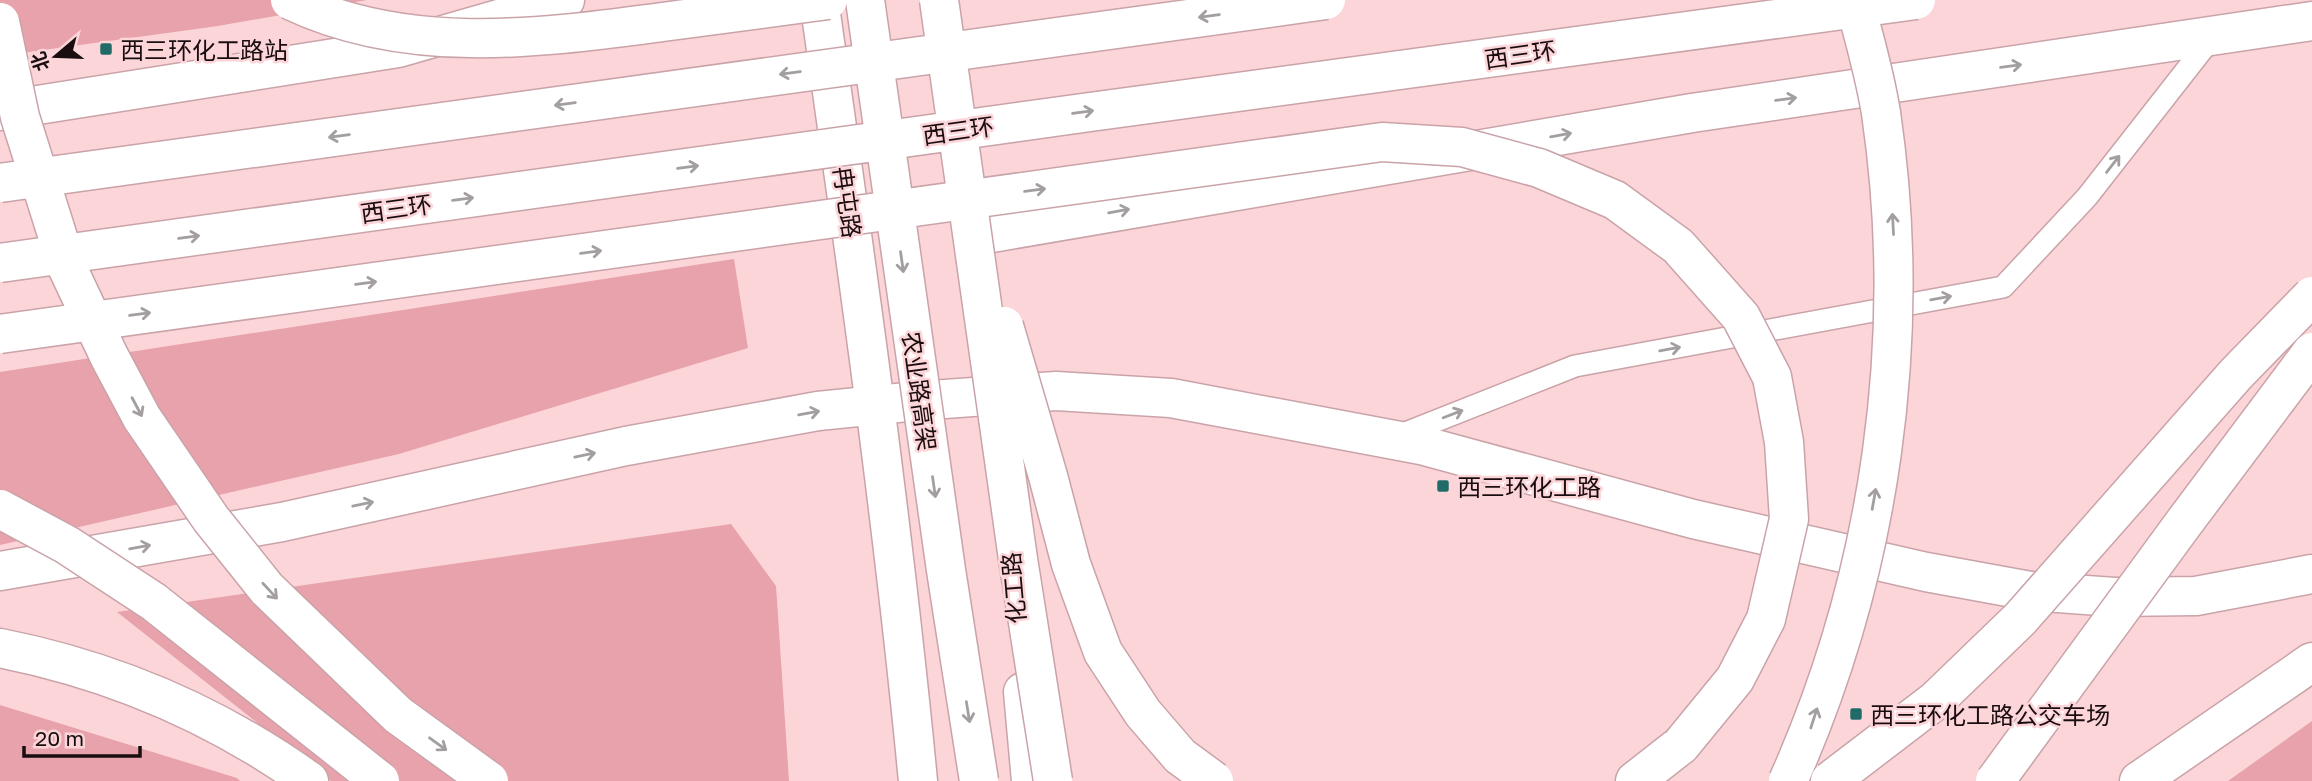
<svg xmlns="http://www.w3.org/2000/svg" width="2312" height="781" font-family="'Golos Text','Noto Sans SC',sans-serif">
<style>
.green{fill:#e7a2ac}
.lines{fill:none;stroke-linecap:round;stroke-linejoin:round}
.lane-casing{stroke:#c9a3a8;stroke-width:24}
.street-casing{stroke:#c9a3a8;stroke-width:41}
.secondary-casing{stroke:#c9a3a8;stroke-width:41}
.highway-casing{stroke:#c9a3a8;stroke-width:41}
.lane{stroke:#fff;stroke-width:21}
.street{stroke:#fff;stroke-width:38}
.secondary{stroke:#fff;stroke-width:38}
.highway{stroke:#fff;stroke-width:38}
.highway-bridge-casing{stroke:#c9a3a8;stroke-width:41;stroke-linecap:butt}
.highway-bridge{stroke:#fff;stroke-width:38}
.oneway{stroke:#a39e9f}
.poi-dot{fill:#206b67;stroke:#fcd5d9;stroke-width:2.5}
.labels{text-anchor:middle;dominant-baseline:central;stroke-width:5;stroke-linejoin:round;paint-order:stroke}
.poi-label{font-size:24px;fill:#1a0d0f;stroke:#fcd5d9;text-anchor:start}
.street-label{font-size:24px;fill:#1a0d0f;stroke:#fcd5d9}
</style>
<rect width="100%" height="100%" fill="#fcd5d9"/>
<!-- green -->
<g class="green">
<polygon points="0,0 367,0 218,26 0,56"/>
<polygon points="734,259 748,348 399,454 0,545 0,372"/>
<polygon points="731,524 776,586 789,781 331,781 117,612"/>
<polygon points="0,705 237,778 240,781 0,781"/>
<polygon points="2312,721 2312,781 2228,781"/>
</g>
<g class="lines">
<!-- lane casing -->
<g class="lane-casing">
<polyline id="lane" points="1398,436 1575,366 2003,287 2087,197 2213,36"/>
</g>
<!-- street casing -->
<g class="street-casing">
<g id="street">
<polyline points="0,111 398,48 565,0"/>
<polyline points="980,235 1692,113 2312,21"/>
<path d="M 0,648 C 111,670 217,715 309,781"/>
<polyline points="2139,781 2312,662"/>
</g>
</g>
<!-- secondary casing -->
<g class="secondary-casing">
<g id="secondary">
<path d="M 819,0 C 856,260 893,520 918,781"/>
<polyline points="0,571 282,522 626,446 818,411 917,401 1056,391 1171,398 1421,445 1693,519 1926,572 2030,591 2114,597 2196,596 2312,574"/>
<polyline points="1023,692 1031,781"/>
</g>
</g>
<!-- highway casing -->
<g class="highway-casing">
<polyline id="highway" points="1635,781 1681,745"/>
</g>
<!-- lane -->
<use href="#lane" class="lane"/>
<!-- street -->
<use href="#street" class="street"/>
<!-- secondary -->
<use href="#secondary" class="secondary"/>
<!-- highway -->
<use href="#highway" class="highway"/>
<!-- highway-bridge casing -->
<g class="highway-bridge-casing">
<g id="highway-bridge">
<path d="M 290,0 C 405,55 534,39 655,23 C 713,15 771,8 828,0"/>
<polyline points="865,0 946,570 979,781"/>
<polyline points="939,0 1018,559 1053,781"/>
<polyline points="0,22 20,117 68,269 109,356 142,418 211,519 267,589 398,715 489,781"/>
<polyline points="0,183 1326,0"/>
<polyline points="0,263 1090,112 1916,0"/>
<polyline points="1004,326 1048,476 1071,564 1103,652 1143,713 1180,756 1214,781"/>
<polyline points="0,334 1382,142 1462,147 1539,168 1615,200 1678,246 1741,317 1772,377 1784,442 1789,519 1766,619 1735,679 1681,745"/>
<polyline points="0,509 67,545 154,602 380,781"/>
<path d="M 1788,781 C 1881,573 1914,338 1881,113 C 1875,75 1864,37 1854,0"/>
<polyline points="1830,781 1936,700 2020,619 2236,374 2312,296"/>
<polyline points="1995,781 2183,524 2312,352"/>
</g>
</g>
<!-- highway-bridge -->
<use href="#highway-bridge" class="highway-bridge"/>
</g>
<!-- one-way arrows -->
<defs><path id="oneway-shaft" d="M-6 0H5M1.5-3L5.5 0L1.5 3" fill="none" stroke-width="1.6" stroke-linecap="round" stroke-linejoin="round" transform="scale(1.75)"/></defs>
<g class="oneway">
<use href="#oneway-shaft" transform="translate(1209 16) rotate(172)"/>
<use href="#oneway-shaft" transform="translate(2011 66) rotate(-8)"/>
<use href="#oneway-shaft" transform="translate(790 73) rotate(172)"/>
<use href="#oneway-shaft" transform="translate(1786 99) rotate(-8)"/>
<use href="#oneway-shaft" transform="translate(565 104) rotate(172)"/>
<use href="#oneway-shaft" transform="translate(1083 112) rotate(-8)"/>
<use href="#oneway-shaft" transform="translate(1561 135) rotate(-10)"/>
<use href="#oneway-shaft" transform="translate(339 136) rotate(172)"/>
<use href="#oneway-shaft" transform="translate(2113 164) rotate(-52)"/>
<use href="#oneway-shaft" transform="translate(688 167) rotate(-8)"/>
<use href="#oneway-shaft" transform="translate(1035 190) rotate(-8)"/>
<use href="#oneway-shaft" transform="translate(463 199) rotate(-8)"/>
<use href="#oneway-shaft" transform="translate(1119 211) rotate(-10)"/>
<use href="#oneway-shaft" transform="translate(1893 224) rotate(-93)"/>
<use href="#oneway-shaft" transform="translate(189 237) rotate(-8)"/>
<use href="#oneway-shaft" transform="translate(591 252) rotate(-8)"/>
<use href="#oneway-shaft" transform="translate(902 262) rotate(82)"/>
<use href="#oneway-shaft" transform="translate(366 283) rotate(-8)"/>
<use href="#oneway-shaft" transform="translate(1941 298) rotate(-10)"/>
<use href="#oneway-shaft" transform="translate(140 314) rotate(-8)"/>
<use href="#oneway-shaft" transform="translate(1670 349) rotate(-10)"/>
<use href="#oneway-shaft" transform="translate(137 407) rotate(62)"/>
<use href="#oneway-shaft" transform="translate(809 413) rotate(-10)"/>
<use href="#oneway-shaft" transform="translate(1453 414) rotate(-21)"/>
<use href="#oneway-shaft" transform="translate(585 455) rotate(-12)"/>
<use href="#oneway-shaft" transform="translate(934 487) rotate(82)"/>
<use href="#oneway-shaft" transform="translate(1874 499) rotate(-80)"/>
<use href="#oneway-shaft" transform="translate(363 504) rotate(-12)"/>
<use href="#oneway-shaft" transform="translate(140 547) rotate(-10)"/>
<use href="#oneway-shaft" transform="translate(270 591) rotate(47)"/>
<use href="#oneway-shaft" transform="translate(968 712) rotate(81)"/>
<use href="#oneway-shaft" transform="translate(1814 718) rotate(-72)"/>
<use href="#oneway-shaft" transform="translate(438 744) rotate(36)"/>
</g>
<!-- markers -->
<g class="poi-dot">
<rect x="99" y="42" width="14" height="14" rx="3.5"/>
<rect x="1436" y="479" width="14" height="14" rx="3.5"/>
<rect x="1849" y="707" width="14" height="14" rx="3.5"/>
</g>
<g class="labels">
<!-- poi labels -->
<g class="poi-label">
<text x="120" y="49">西三环化工路站</text>
<text x="1457" y="486">西三环化工路</text>
<text x="1870" y="714">西三环化工路公交车场</text>
</g>
<!-- street labels -->
<g class="street-label">
<text transform="translate(1520 54) rotate(-8)">西三环</text>
<text transform="translate(958 130) rotate(-8)">西三环</text>
<text transform="translate(848 202) rotate(82)">冉屯路</text>
<text transform="translate(396 208) rotate(-8)">西三环</text>
<text transform="translate(920 391) rotate(82)">农业路高架</text>
<text transform="translate(1013 588) rotate(-95)">化工路</text>
</g>
</g>
<!-- north arrow -->
<g transform="translate(56 56) rotate(251)" stroke="#fcd5d9" stroke-width="5" paint-order="stroke">
<path d="M0-5L12 26L0 18L-12 26Z" fill="#1a0d0f"/>
<text y="-10" font-size="19" font-weight="bold" text-anchor="middle" fill="#1a0d0f">北</text>
</g>
<!-- scale -->
<path d="M24 746v10h116v-10" fill="none" stroke="#1a0d0f" stroke-width="3.5"/>
<text x="35" y="746" font-size="21" fill="#1a0d0f" stroke="#fcd5d9" stroke-width="5" paint-order="stroke">20 m</text>
</svg>
